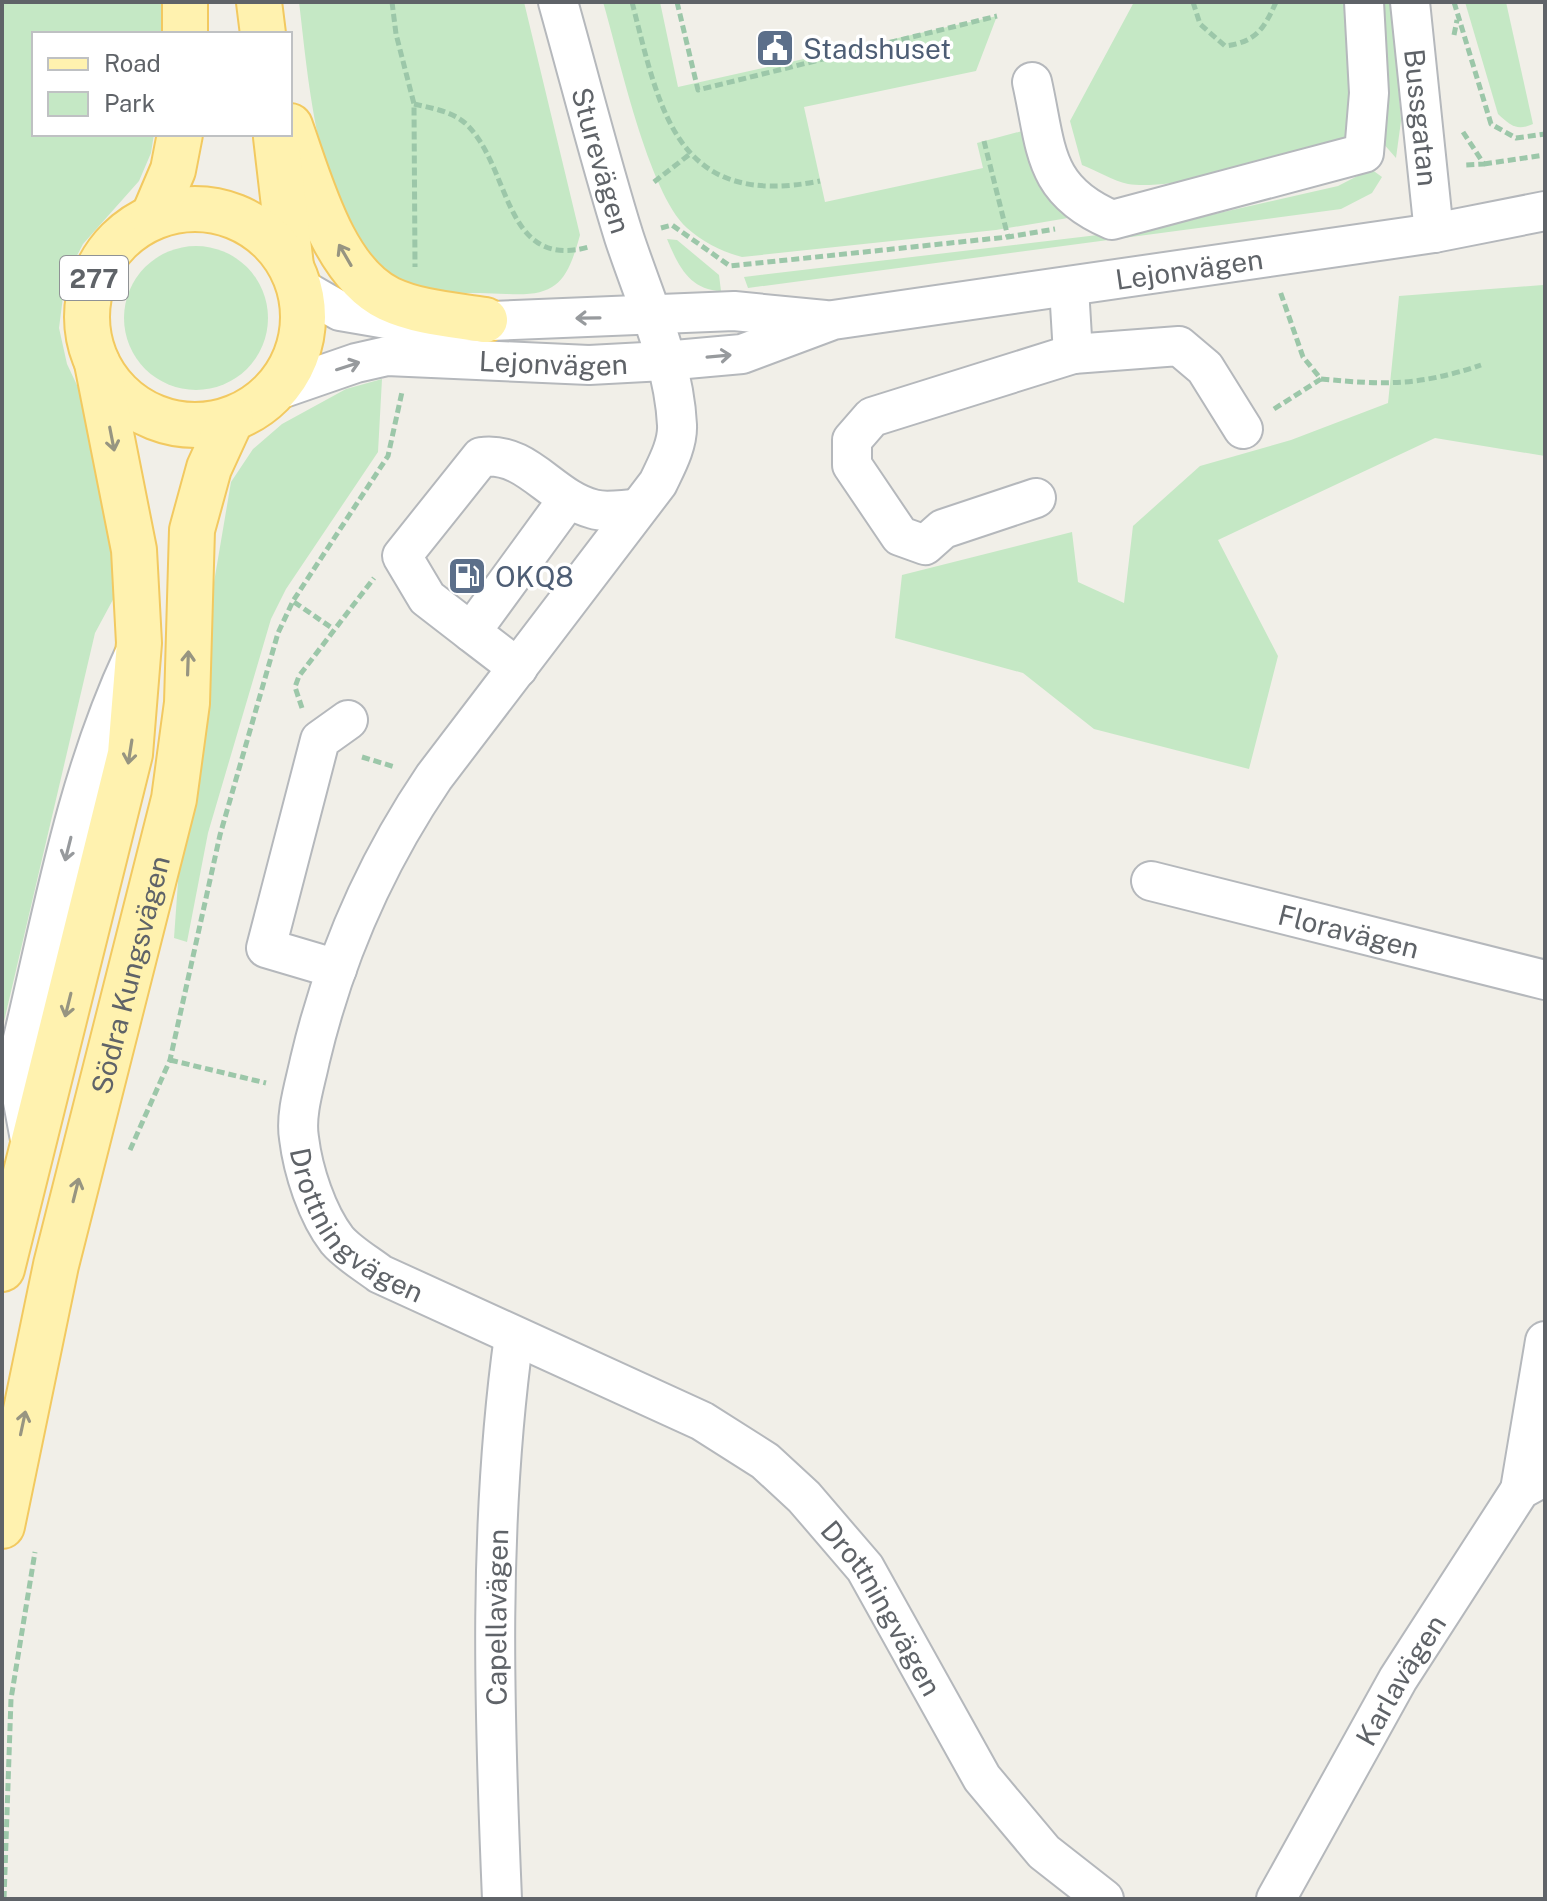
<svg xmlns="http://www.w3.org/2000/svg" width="1547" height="1901" font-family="'Public Sans',sans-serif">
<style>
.green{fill:#c5e8c5}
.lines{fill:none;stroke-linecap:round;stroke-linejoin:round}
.minor-casing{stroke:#b5b8bc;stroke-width:42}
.major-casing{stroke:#f2c960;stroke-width:48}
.path{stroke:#9cc7a9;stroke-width:5;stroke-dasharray:8 4;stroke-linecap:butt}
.minor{stroke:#fff;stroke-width:38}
.major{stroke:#fff2af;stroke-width:44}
.oneway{stroke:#979581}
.oneway2{stroke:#979a9d}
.labels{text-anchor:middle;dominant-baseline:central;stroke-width:7;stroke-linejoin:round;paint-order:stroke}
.shield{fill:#fff;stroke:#8f9295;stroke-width:2}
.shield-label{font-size:26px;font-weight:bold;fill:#5f6368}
.service-label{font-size:28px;fill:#4e5e75;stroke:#fff;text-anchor:start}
.street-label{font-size:28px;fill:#5f6368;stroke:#fff}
</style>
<rect width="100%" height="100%" fill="#f1efe8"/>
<!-- green -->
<g class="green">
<polygon points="2,2 162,2 161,34 34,34 34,134 154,134 151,153 139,181 83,244 70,269 63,297 59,328 67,364 84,400 109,508 116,594 95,633 2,1030"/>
<path d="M 299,2 L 524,2 L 580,235 C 567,282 557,297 506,294 C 472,292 434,296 403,283 C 319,245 309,82 299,2 Z"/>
<path d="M 603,2 L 660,2 L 678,87 L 997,16 L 976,71 L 804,107 L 825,202 L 983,168 L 977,143 L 1026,130 L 1041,188 L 1068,218 L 996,230 L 742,257 C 722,252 703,242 687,228 C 648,192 619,56 603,2 Z"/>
<path d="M 1134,2 L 1355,2 L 1350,136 C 1296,152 1180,192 1128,184 C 1113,181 1096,170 1082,165 L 1070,121 Z"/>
<polygon points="1378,2 1390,2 1393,17 1401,121 1396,158 1382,142"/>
<path d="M 1465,2 L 1506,2 L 1533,124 C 1517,131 1511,126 1498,114 Z"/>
<polygon points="1371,169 1382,177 1372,193 1341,209 748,288 744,277 1148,229 1338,186"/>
<path d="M 667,239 L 677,240 L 719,275 L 721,291 C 689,290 678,265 667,239 Z"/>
<circle cx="196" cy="318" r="72"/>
<polygon points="1543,285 1545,456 1435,438 1218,540 1278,656 1249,769 1094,729 1023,673 895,638 902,575 1072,532 1078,582 1124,603 1133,526 1200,466 1291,440 1388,403 1399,296"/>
<polygon points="382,379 378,452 286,589 271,619 208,833 187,942 174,938 179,868 203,733 212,594 231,482 253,449 282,424 346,389"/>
</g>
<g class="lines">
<!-- minor casing -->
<g class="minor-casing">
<g id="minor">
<path id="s1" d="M 558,2 C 580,80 600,160 624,237 C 644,298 674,361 677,425 C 678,445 666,466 658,483 L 434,777 C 375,864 334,958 310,1060 C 305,1084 295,1114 299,1138 C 303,1171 317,1214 337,1240 C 348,1253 367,1264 380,1274 L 702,1421 L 765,1461 L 804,1497 L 865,1568 L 982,1778 L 1044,1852 L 1104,1899"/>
<path id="s2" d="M 1410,2 L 1434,233"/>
<path d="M 1032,82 C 1047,149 1042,190 1112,220 L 1364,153 L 1369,93 L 1364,2"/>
<polyline points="300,288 340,311 416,324 734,311 825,320"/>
<polyline points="1073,354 1179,346 1205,368 1243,429"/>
<path id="s3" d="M 275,391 L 356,363 L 387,356 L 589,365 L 664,361 L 742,354 L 833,320 L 1434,233 L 1545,211"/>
<polyline points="1036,498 943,529 925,545 900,536 852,465 852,440 872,417 1073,354 1069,288"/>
<path d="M 471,632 L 427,598 L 402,556 L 481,457 C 528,451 550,498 593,509 C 606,513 624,509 637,509"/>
<polyline points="518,668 471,632 568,499"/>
<path id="s4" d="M 1151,881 L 1545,980"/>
<polyline points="337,969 266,948 320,740 348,720"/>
<path d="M 31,1145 L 21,1091 L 20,1051 C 52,918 75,781 133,657"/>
<polyline points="1520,1490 1545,1341"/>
<path id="s5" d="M 502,1899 C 494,1710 488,1523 514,1336"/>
<path id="s6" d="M 1276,1899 L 1398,1679 L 1520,1490 L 1545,1476"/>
</g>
</g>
<!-- major casing -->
<g class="major-casing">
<g id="major">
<polyline points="259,2 263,34"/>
<polyline points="185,34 185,2"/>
<path d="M 290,126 C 310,181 333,272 389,299 C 419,313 454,315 485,320"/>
<polyline points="276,137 291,266"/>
<circle cx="195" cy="317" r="108"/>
<polyline points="153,217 173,170 180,134"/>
<polyline points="2,1269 130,754 139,643 134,550 97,363"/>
<path id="s7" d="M 2,1526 L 56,1265 L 174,799 L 187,703 L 192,530 L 209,468 L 231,420"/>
</g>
</g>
<!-- path -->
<g class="path">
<polyline points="392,2 396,34 414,104 415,267"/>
<path d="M 632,2 C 660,111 676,210 820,181"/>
<polyline points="677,2 698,90 997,16"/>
<path d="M 1193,2 L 1200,24 L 1225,46 C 1256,42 1264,29 1276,2"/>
<polyline points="1454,2 1491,124 1516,138 1545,134"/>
<polyline points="1454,35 1457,20"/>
<path d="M 414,104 C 431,108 451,111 465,123 C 512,166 502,271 589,247"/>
<polyline points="1463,132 1484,164 1464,165"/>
<polyline points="984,141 1008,237"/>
<polyline points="1484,164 1545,155"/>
<polyline points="654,182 690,154"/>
<polyline points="661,228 672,225 730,266 1008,237 1055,229"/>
<path d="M 1321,379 C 1385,385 1419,386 1481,365"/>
<polyline points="1274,409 1321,379 1303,357 1280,291"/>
<polyline points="294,602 332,628"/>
<polyline points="302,708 295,687 299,676 374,578"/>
<polyline points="362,757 395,767"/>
<polyline points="170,1060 266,1083"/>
<polyline points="130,1150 170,1060 220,835 278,633 293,601 388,456 402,392"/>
<polyline points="4,1899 11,1699 35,1552"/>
</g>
<!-- minor -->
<use href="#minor" class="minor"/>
<!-- major -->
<use href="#major" class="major"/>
</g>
<!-- one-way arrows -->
<defs><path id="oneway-shaft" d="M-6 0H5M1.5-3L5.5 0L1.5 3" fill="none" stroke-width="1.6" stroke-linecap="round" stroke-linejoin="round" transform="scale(2)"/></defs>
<g class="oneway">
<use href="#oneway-shaft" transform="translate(345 255) rotate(-120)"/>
<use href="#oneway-shaft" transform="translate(112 439) rotate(79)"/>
<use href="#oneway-shaft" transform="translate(188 663) rotate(-88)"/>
<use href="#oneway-shaft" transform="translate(130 752) rotate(99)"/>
<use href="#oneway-shaft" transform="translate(68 1005) rotate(104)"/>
<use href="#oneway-shaft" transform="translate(76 1190) rotate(-76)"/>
<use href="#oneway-shaft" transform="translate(23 1423) rotate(-78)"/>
</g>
<g class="oneway2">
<use href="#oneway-shaft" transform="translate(588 318) rotate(179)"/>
<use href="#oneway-shaft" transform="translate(719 356) rotate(-5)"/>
<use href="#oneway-shaft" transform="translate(348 366) rotate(-18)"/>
<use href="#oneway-shaft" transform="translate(68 849) rotate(104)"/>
</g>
<!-- icons -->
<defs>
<g id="civic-square" transform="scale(2)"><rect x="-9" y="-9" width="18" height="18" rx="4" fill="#5c6f8a" stroke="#fff"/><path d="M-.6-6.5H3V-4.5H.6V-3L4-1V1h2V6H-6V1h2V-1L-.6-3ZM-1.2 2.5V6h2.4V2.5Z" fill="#fff"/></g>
<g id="fuel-square" transform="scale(2)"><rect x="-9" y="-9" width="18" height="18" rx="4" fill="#5c6f8a" stroke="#fff"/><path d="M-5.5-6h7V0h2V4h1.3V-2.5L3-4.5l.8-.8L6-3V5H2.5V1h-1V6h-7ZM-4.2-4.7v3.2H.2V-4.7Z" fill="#fff"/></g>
</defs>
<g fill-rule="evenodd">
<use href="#civic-square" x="775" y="48"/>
<use href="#fuel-square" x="467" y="576"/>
</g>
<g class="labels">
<!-- shield labels -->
<rect class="shield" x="60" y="256" width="68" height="44" rx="6"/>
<g class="shield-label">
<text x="94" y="278">277</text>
</g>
<!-- service labels -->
<g class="service-label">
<text x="803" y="48">Stadshuset</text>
<text x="495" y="576">OKQ8</text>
</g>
<!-- street labels -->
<g class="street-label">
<text stroke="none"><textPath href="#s2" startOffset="116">Bussgatan</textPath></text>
<text stroke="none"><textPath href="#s1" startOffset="164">Sturevägen</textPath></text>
<text stroke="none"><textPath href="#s3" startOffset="930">Lejonvägen</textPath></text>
<text stroke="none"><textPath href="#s3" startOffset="284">Lejonvägen</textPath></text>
<text stroke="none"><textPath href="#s4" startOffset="204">Floravägen</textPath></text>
<text stroke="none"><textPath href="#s7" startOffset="566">Södra Kungsvägen</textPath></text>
<text stroke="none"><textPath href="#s1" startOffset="1372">Drottningvägen</textPath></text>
<text stroke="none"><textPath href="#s1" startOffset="2044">Drottningvägen</textPath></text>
<text stroke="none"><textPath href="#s5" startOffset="282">Capellavägen</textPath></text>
<text stroke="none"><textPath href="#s6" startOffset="252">Karlavägen</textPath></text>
</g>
</g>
<!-- border -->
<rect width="1547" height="1901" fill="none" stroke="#5f6368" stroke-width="8"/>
<!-- legend -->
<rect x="32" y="32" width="260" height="104" fill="#ffffff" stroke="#bfc1c3" stroke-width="2"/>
<rect x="48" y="58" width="40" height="12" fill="#fff2af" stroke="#bfc1c3" stroke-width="2"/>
<text x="104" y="72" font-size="24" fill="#5f6368">Road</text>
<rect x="48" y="92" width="40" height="24" fill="#c5e8c5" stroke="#bfc1c3" stroke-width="2"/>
<text x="104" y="112" font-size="24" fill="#5f6368">Park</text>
</svg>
